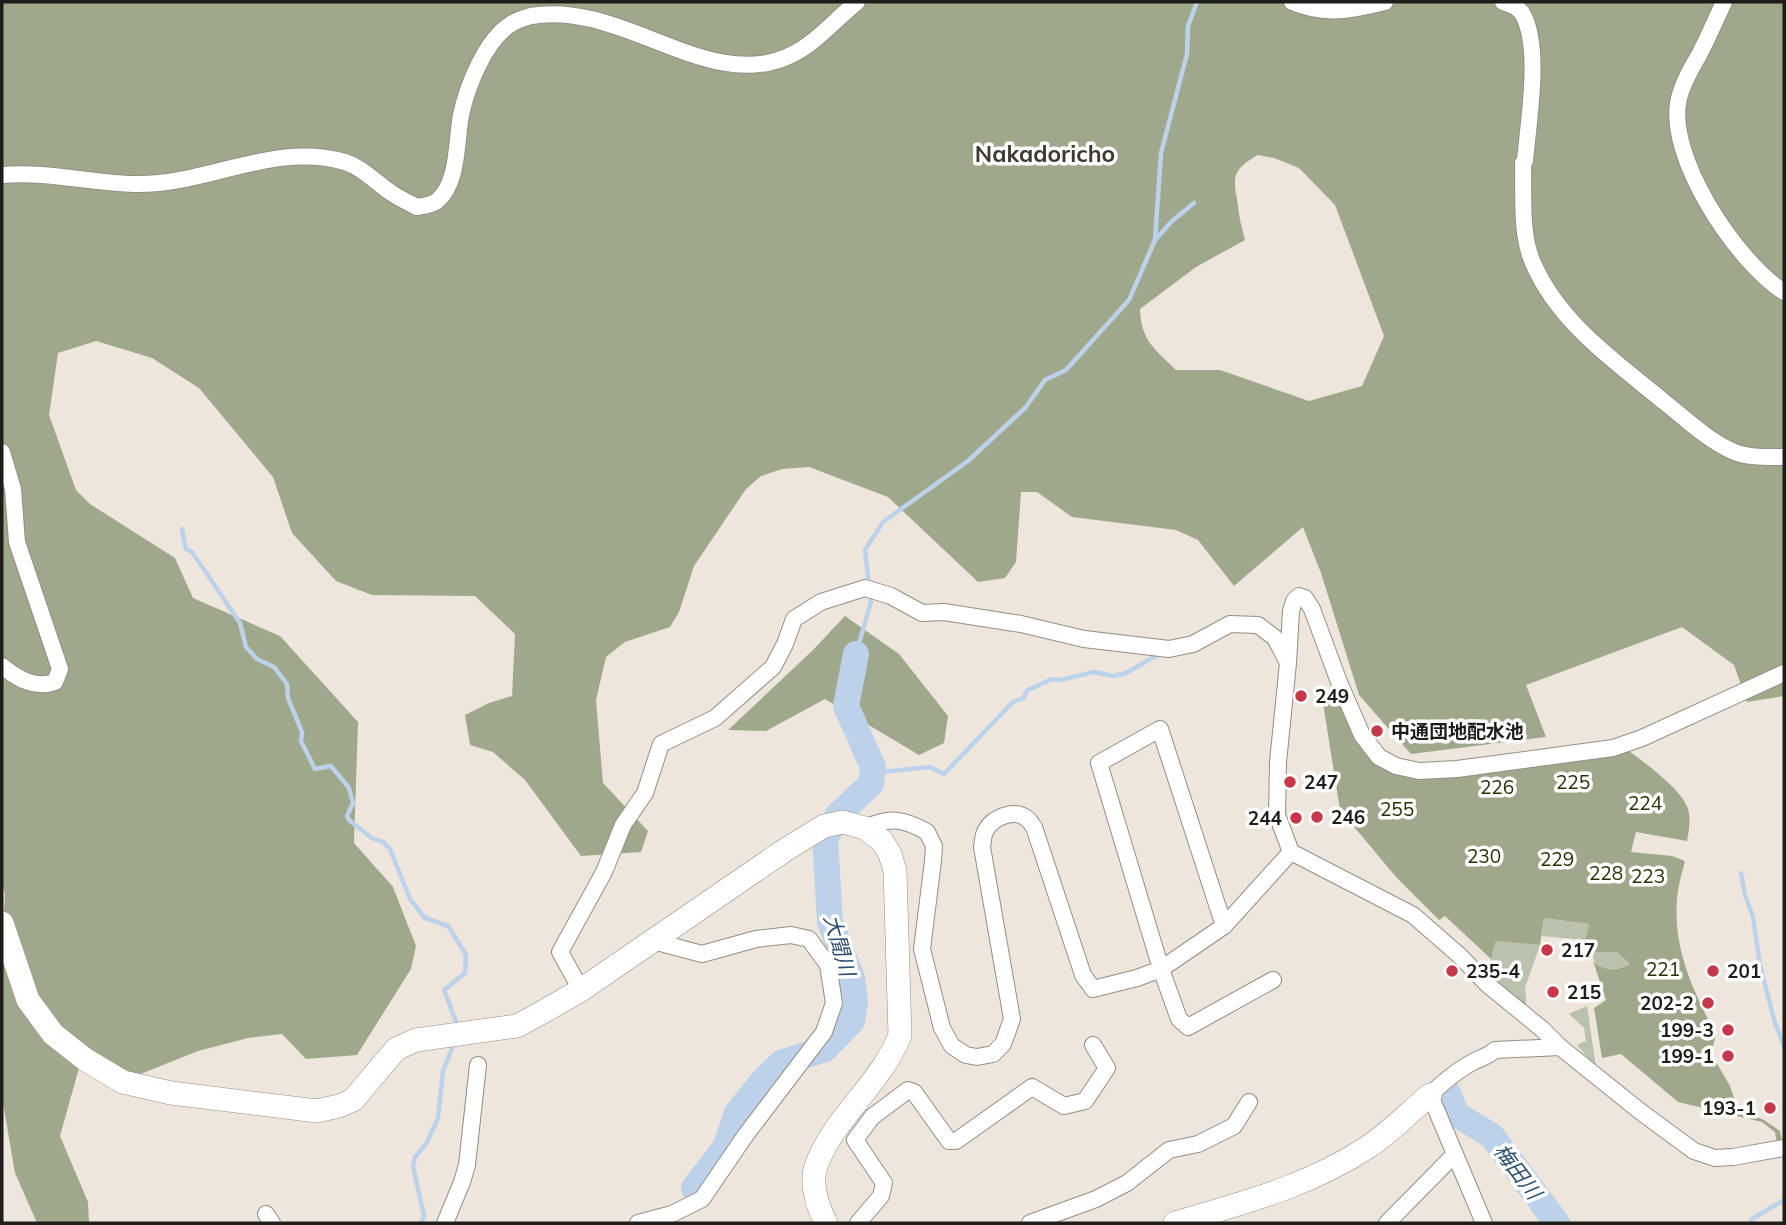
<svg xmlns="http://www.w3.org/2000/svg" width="1786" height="1225" font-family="Mulish,'Noto Sans JP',sans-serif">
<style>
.green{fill:#bac1ac}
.forest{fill:#a0a88c;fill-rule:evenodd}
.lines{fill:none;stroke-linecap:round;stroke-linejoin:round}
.stream{stroke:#bcd2ea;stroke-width:4.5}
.river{stroke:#bcd2ea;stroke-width:26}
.street-casing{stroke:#948d84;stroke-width:18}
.secondary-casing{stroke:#948d84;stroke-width:24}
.street{stroke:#fff;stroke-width:16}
.secondary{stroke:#fff;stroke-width:23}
.poi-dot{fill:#c7374a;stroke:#fff;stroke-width:2.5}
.labels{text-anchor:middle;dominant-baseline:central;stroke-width:7;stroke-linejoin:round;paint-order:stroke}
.poi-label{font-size:19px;font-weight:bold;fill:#1f1d19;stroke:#fff;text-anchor:start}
.park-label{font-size:19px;fill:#263000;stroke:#fff}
.water-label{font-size:21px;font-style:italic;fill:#2c4e71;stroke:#fff}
.quarter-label{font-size:23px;font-weight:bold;fill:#3f3931;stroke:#fff}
</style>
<rect width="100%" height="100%" fill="#eee6dc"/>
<!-- green -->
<g class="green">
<polygon points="1544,918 1589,924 1585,940 1542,936"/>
<polygon points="1496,941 1540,945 1525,988 1527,1009 1482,971 1491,959"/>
<path d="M 1592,952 L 1617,952 L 1630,964 C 1613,971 1595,974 1592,952 Z"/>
<polygon points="1587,1006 1596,1067 1577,1045 1586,1041 1584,1028 1569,1014"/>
</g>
<!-- forest -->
<g class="forest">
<path d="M 2,2 L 1784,2 L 1784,696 L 1747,702 L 1734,665 L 1682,627 L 1526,685 L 1546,737 L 1411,754 L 1359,695 L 1321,573 L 1303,527 L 1234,586 L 1198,540 L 1176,530 L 1072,517 L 1037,492 L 1021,492 L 1016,562 L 1005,578 L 978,582 L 888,497 L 809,467 L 782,469 L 761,476 L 746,489 L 694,566 L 679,612 L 670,627 L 625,642 L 606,657 L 596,700 L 603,783 L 648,831 L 641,852 L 581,856 L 525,780 L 493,752 L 470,745 L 465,715 L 489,703 L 512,696 L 515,634 L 475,596 L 372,595 L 336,581 L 292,533 L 273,477 L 199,388 L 152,358 L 96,341 L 58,353 L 49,415 L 76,490 L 90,504 L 175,558 L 193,598 L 280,636 L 358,722 L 354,843 L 393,887 L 416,946 L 411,969 L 357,1055 L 306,1059 L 282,1034 L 248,1038 L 198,1051 L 133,1077 L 79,1068 L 60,1136 L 88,1202 L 89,1223 L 37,1223 L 15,1173 L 2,1097 L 2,947 L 5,894 L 2,883 ZM 1258,155 L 1274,158 L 1299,168 L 1335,205 L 1384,336 L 1362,386 L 1309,401 L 1220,370 L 1176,370 C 1155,349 1141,341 1140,309 L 1196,267 L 1245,240 C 1242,228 1239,218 1238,206 C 1234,179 1229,171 1258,155 Z"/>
<polygon points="845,616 899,654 948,716 944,743 919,755 825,699 766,731 728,730 812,651"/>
<path d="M 1343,693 L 1379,757 L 1419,771 L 1621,745 C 1639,759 1682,788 1688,809 C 1691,819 1689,830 1687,841 L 1636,832 L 1631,852 L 1672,856 L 1685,861 C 1682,873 1678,886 1677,899 C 1673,950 1693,990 1716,1035 L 1711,1053 L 1730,1086 L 1738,1109 L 1764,1120 L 1780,1131 L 1783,1148 L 1778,1149 L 1775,1132 L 1762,1122 L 1678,1102 L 1621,1054 L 1602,1058 L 1594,1008 L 1606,1000 L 1593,961 C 1605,972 1615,971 1630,964 L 1617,952 L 1592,952 L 1585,940 L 1589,924 L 1544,918 L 1540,945 L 1496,941 L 1491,959 L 1445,916 L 1439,920 L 1396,877 L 1340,810 L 1323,703 Z"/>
</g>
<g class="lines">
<!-- stream -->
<g class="stream">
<polyline points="1155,240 1172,221 1194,203"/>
<polyline points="182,529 186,549 192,552 240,623 246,647 257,659 274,667 287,684 288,698 302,732 301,741 315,769 331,766 349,788 353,803 347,816 350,821 372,838 383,842 390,849 410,899 425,918 448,926 466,955 465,973 444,990 458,1027"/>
<polyline points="869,586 865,550 883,522 968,461 1026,407 1045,380 1066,370 1129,300 1155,240 1161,153 1187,54 1188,26 1197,2"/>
<polyline points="856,654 871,602 870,595"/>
<polyline points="872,773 930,767 944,774 1013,702 1023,698 1028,690 1052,679 1060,680 1094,672 1113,676 1126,673 1159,654"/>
<polyline points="1741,873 1745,895 1753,917 1760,965 1775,1023 1784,1046"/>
<polyline points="421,1223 424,1216 413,1166 415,1157 426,1144 438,1118 443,1071 454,1043"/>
<polyline points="1751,1223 1752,1219 1784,1200"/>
</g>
<!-- river -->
<g class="river">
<polyline points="1448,1093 1456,1114 1492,1136 1557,1223"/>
<polyline points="694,1188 725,1148 737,1113 762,1082 781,1063 825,1049 852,1021 855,1002 852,978 830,922 825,839 837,816 871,784 873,767 846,706 856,654"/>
</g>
<!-- street casing -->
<g class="street-casing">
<g id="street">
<path d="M 1292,2 C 1325,16 1352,10 1385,2"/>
<path d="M 1503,2 C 1510,4 1518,7 1522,13 C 1542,46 1528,123 1525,161 L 1523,163 C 1524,196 1520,233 1533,263 C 1559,323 1615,361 1663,401 C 1685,418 1706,439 1732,451 C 1748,458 1767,457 1784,457"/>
<path d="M 1724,2 C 1716,19 1708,38 1699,55 C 1691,69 1683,82 1679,98 C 1665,156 1737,262 1784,292"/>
<path d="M 2,175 C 47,171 90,183 135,184 C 205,186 275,141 345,162 C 364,168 377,184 393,194 C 401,199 409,203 417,207 C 423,206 432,205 437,201 C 459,183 456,141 461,115 C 467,87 485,40 511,24 C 517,20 524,18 531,16 C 623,0 709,95 791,55 C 816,43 836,19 857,2"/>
<path d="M 2,452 L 13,489 L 17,542 L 60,669 L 55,682 C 35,689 18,679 2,666"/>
<polyline points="1784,673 1642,738 1613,748 1457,769 1419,771 1396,766 1379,757 1362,735 1339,682 1312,609 1305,598 1299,596 1294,601 1291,611 1288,663 1278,762 1277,815 1291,852 1413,915 1460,956 1488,985 1542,1029 1560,1047 1641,1112 1694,1151 1715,1158 1733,1157 1784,1148"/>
<path d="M 865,828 C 889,817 903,818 927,832 L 934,846 L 933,861 L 922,949 L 942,1028 L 952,1046 L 966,1055 L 977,1057 L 993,1054 L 1003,1044 L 1012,1019 L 982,847 C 983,841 983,834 986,830 C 993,817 1014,809 1026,818 C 1030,820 1031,824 1034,827 L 1083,975 L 1093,989 L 1137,978 L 1161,969 L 1224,926 L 1291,852"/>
<polyline points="1224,926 1160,729 1099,763 1161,969 1179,1019 1188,1027 1273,980"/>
<polyline points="581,990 560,952 604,872 623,825 645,793 661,744 715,718 773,667 785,644 794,619 821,602 865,588 891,596 922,613 944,612 1021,624 1084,639 1169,649 1193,644 1230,624 1258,625 1275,638 1287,661"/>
<polyline points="266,1214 272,1223"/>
<polyline points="445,1223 462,1182 467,1165 478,1065"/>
<polyline points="638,1223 672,1214 702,1199 745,1136 824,1032 834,1003 828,965 809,939 791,935 756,939 702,954 653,941"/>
<polyline points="858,1223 881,1196 884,1183 855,1140 872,1117 908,1090 914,1092 949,1141 956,1141 1032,1087 1064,1106 1085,1101 1107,1068 1093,1045"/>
<polyline points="1030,1223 1096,1199 1127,1183 1169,1150 1198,1144 1234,1126 1249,1102"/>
<polyline points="1387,1223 1454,1155"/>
<path d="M 1484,1223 L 1430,1095 C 1442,1083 1455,1072 1471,1063 C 1480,1058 1487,1057 1495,1050 L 1560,1047"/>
</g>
</g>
<!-- secondary casing -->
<g class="secondary-casing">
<g id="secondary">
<path d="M 2,923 L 28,1000 L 53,1034 L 86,1060 L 123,1082 L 171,1093 L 317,1111 L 339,1106 L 353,1100 L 396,1049 L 416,1040 L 517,1026 L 541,1013 L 581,990 L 785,850 L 824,826 L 843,822 L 865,828 L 882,841 L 890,854 L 895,871 L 900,1035 C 881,1084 834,1117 816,1166 C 810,1184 818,1208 826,1223"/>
<path d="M 1175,1223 C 1243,1203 1309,1186 1368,1147 C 1391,1132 1409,1112 1430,1095"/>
</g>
</g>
<!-- street -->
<use href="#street" class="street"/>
<!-- secondary -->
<use href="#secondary" class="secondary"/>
</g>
<!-- markers -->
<g class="poi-dot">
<circle cx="1301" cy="696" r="7"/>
<circle cx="1377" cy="731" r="7"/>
<circle cx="1290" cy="782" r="7"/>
<circle cx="1317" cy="817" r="7"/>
<circle cx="1296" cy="818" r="7"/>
<circle cx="1547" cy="950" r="7"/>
<circle cx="1452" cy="971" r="7"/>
<circle cx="1713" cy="971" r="7"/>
<circle cx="1553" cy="992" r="7"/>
<circle cx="1708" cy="1003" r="7"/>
<circle cx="1728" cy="1030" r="7"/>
<circle cx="1728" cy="1056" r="7"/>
<circle cx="1770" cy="1108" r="7"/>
</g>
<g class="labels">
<!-- poi labels -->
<g class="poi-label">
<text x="1315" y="696">249</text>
<text x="1391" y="731">中通団地配水池</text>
<text x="1304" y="782">247</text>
<text x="1331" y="817">246</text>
<text x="1282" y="818" text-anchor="end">244</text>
<text x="1561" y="950">217</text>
<text x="1466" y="971">235-4</text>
<text x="1727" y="971">201</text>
<text x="1567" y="992">215</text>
<text x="1694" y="1003" text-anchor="end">202-2</text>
<text x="1714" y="1030" text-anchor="end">199-3</text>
<text x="1714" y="1056" text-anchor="end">199-1</text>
<text x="1756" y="1108" text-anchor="end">193-1</text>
</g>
<!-- park labels -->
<g class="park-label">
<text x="1573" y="782">225</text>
<text x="1497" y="787">226</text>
<text x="1645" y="803">224</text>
<text x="1397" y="809">255</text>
<text x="1484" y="856">230</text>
<text x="1557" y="859">229</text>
<text x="1606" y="873">228</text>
<text x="1648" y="876">223</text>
<text x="1663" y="969">221</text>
</g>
<!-- water labels -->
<g class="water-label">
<text transform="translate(840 945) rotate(74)">大聞川</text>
<text transform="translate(1518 1171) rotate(53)">梅田川</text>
</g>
<!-- quarter labels -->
<g class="quarter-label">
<text x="1045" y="153">Nakadoricho</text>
</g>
</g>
<!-- border -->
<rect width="1786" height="1225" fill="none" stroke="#1f1d19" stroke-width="7"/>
</svg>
